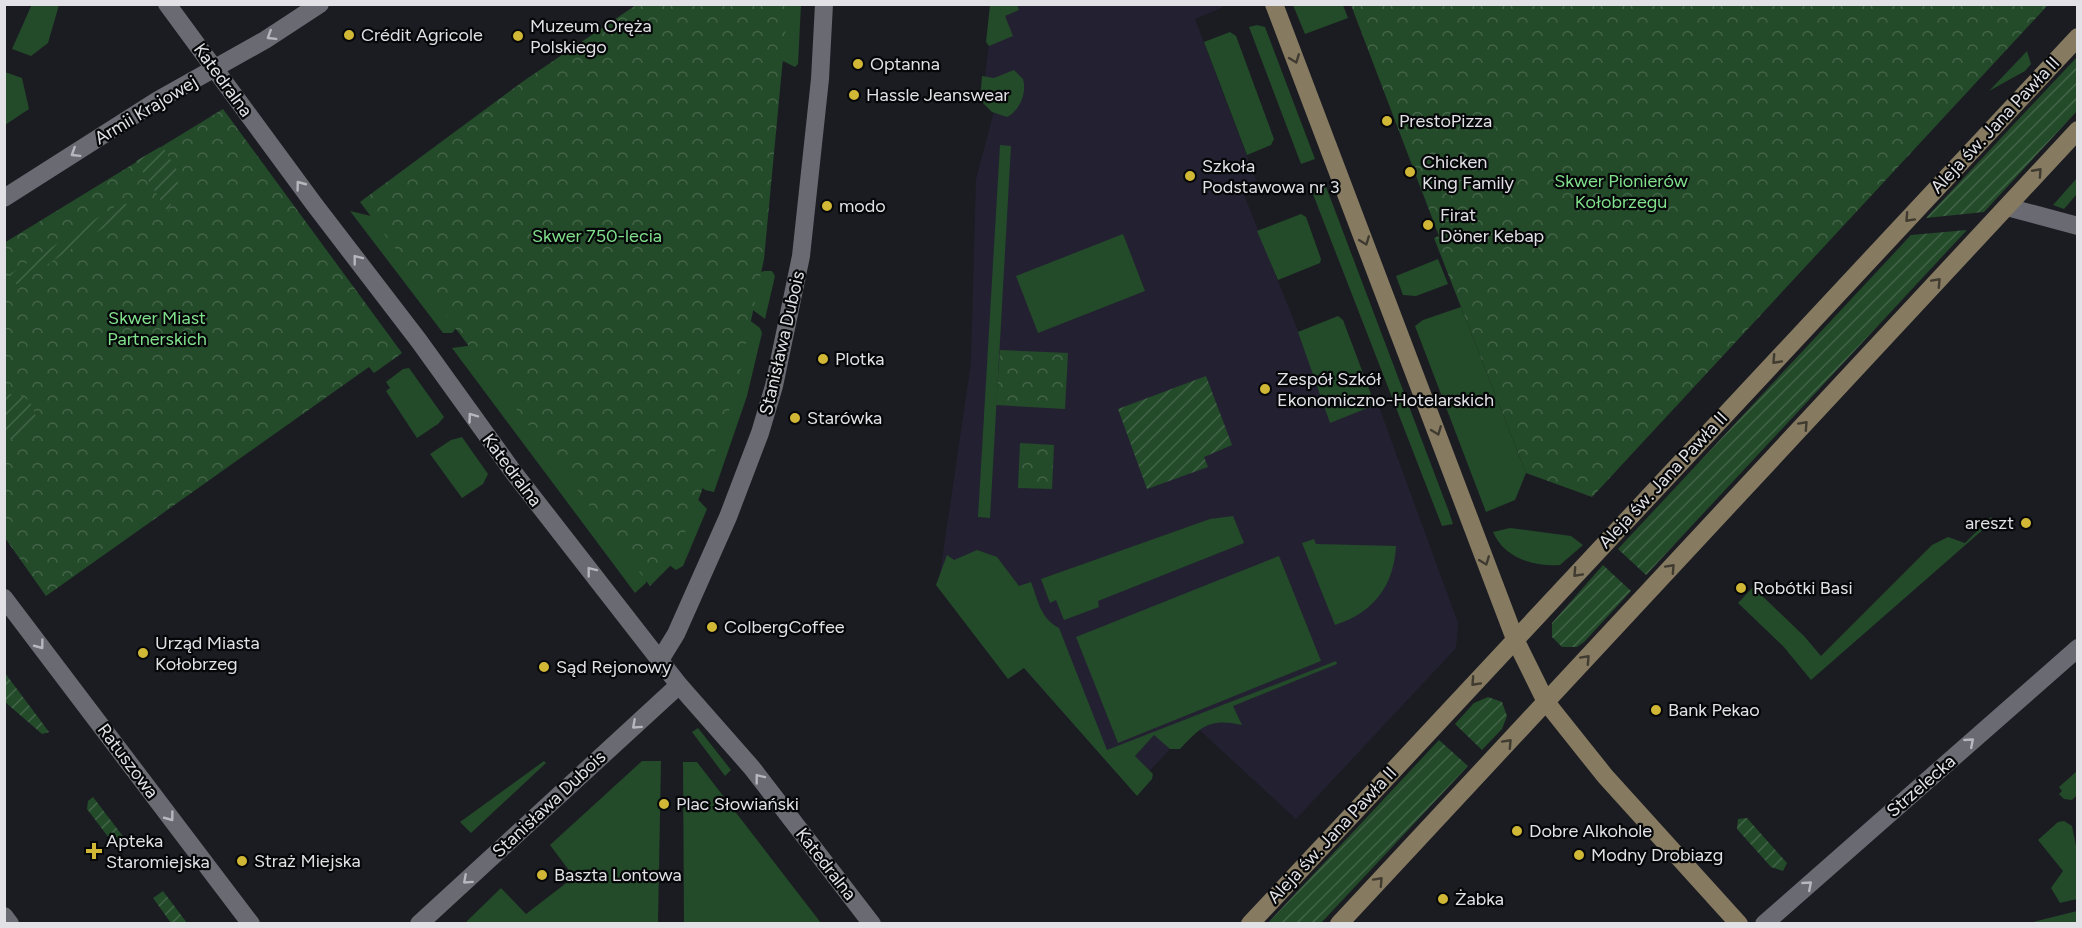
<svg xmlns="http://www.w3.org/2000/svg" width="2082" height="928" font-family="Figtree,sans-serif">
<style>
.education{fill:#232131}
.grass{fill:#234a29}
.park{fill:url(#park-crowns)}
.garden{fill:url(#garden-furrows)}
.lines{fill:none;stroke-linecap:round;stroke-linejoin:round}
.street{stroke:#696a72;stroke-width:18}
.secondary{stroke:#867a60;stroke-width:18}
.oneway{stroke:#b7b7bd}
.oneway2{stroke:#403b30}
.poi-dot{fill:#d1b736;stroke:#060709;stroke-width:2}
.labels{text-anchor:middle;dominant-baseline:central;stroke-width:4.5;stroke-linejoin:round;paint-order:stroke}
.poi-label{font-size:18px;fill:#e1e1e6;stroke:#060709;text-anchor:start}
.street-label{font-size:18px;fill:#e1e1e6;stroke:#060709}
.park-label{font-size:18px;fill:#80e08c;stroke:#060709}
</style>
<defs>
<pattern id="park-crowns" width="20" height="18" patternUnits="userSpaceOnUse" patternTransform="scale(1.5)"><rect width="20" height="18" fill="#234a29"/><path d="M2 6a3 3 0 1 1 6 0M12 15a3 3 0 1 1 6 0" fill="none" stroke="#436448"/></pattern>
<pattern id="garden-furrows" width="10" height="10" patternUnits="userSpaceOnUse" patternTransform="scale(1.5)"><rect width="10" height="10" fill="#234a29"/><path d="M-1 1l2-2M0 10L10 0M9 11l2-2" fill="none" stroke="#436448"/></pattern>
</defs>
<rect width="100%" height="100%" fill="#1b1c22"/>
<!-- education -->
<polygon class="education" points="994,5 1224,5 1221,8 1195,19 1256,180 1241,187 1303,344 1330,422 1378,404 1403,473 1458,623 1456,648 1296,819 1193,724 1132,790 940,574 971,363 976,179 995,108 983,92"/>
<!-- grass -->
<g class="grass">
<polygon points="32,4 59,5 48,43 31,56 12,49"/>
<polygon points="748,5 801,5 798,64 795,67 747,43"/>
<polygon points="990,5 1017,5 1019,10 1005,16 1013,36 989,46 986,42"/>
<polygon points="1293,5 1343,5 1348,18 1305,34"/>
<polygon points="1257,25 1265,27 1315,159 1301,164 1249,27"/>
<polygon points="1230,32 1236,36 1274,139 1271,145 1247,155 1204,42"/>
<polygon points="2027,51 2031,64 2025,71 1989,91"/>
<path d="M 1014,70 L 1023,79 C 1027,93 1020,110 1007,117 L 992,112 L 980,100 L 982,76 L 994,78 Z"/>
<polygon points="5,72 22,78 29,109 5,125"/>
<polygon points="1000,145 1011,146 990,518 978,517"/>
<polygon points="2077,178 2077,194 2064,209 2053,205"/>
<polygon points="1325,184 1449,512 1453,524 1442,526 1311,189"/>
<polygon points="350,211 388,220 462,322 452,333 443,333"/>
<polygon points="1301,214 1306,217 1321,259 1320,263 1278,280 1257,231"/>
<polygon points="1123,234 1145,291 1038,333 1016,276"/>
<polygon points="1438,259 1448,284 1416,296 1403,295 1396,276"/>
<polygon points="764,271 772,271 775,276 765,319 723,288 724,285"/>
<polygon points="720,298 760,328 762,333 747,396 714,492 705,490 691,477"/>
<polygon points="1461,307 1526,473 1515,500 1486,512 1415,326 1423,320"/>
<polygon points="1338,316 1343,320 1375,405 1330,423 1298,332"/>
<polygon points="481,344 649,566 646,583 635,593 452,348"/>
<polygon points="409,368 444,417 438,424 417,438 386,391 390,388 386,382 403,369"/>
<polygon points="462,437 488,474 483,484 462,498 430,454 451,440"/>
<polygon points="685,486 707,509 683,566 676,570 668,564"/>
<polygon points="1233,516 1244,543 1098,601 1099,607 1064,620 1056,600 1050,603 1041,579 1210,519"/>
<polygon points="1991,517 1994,520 1811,680 1783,646 1738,603 1753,587 1804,636 1821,656 1932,545 1948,537 1965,543"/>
<path d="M 1510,528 L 1571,536 L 1583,545 L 1560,565 C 1534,567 1504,558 1493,532 Z"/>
<path d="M 1314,539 L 1316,544 L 1396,546 C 1394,586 1373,613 1335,625 L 1302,543 Z"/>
<path d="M 977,550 L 997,557 L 1019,586 L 1031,582 C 1038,600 1040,618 1059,628 L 1107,750 L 1336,661 L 1337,664 L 1233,706 L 1242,725 C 1209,718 1202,726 1180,749 L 1170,749 L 1154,735 L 1135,756 L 1153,774 L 1152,779 L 1137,796 L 1024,668 L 1008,679 L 936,585 L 947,555 L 954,560 Z"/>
<polygon points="1279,556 1321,661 1118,743 1076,637"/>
<polygon points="698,728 731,770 725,776 692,732"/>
<polygon points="544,761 546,763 471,833 460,822"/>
<polygon points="642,761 661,761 658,923 465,923 501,888 526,914 574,877 550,845"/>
<polygon points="683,762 697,762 821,923 684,923"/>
<polygon points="2077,771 2077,795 2072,800 2064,799 2059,794 2062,791 2059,787"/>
<polygon points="2064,821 2072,826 2077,851 2077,899 2060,903 2051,888 2063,871 2038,840 2058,822"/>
<polygon points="2077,911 2077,923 2029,923"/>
</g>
<!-- park -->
<g class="park">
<polygon points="636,5 788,5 764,259 737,387 701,493 673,563 650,586 360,202 525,80"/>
<polygon points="1351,5 2048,5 1592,497 1526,473 1434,238 1439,236"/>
<polygon points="223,109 402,353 374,373 369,367 46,596 5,538 4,243"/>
<polygon points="1000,350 1068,353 1065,409 996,405"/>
<polygon points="1020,443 1054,445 1052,489 1018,488"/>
</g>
<!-- garden -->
<g class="garden">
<polygon points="2077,57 2077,111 1984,212 1926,218"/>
<polygon points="160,147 164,149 180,175 168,212 136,161"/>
<polygon points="122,202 129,205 128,212 17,284 9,282 10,274"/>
<polygon points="1967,230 1646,575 1618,549 1911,235"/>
<polygon points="1206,376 1232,445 1204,457 1208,467 1147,489 1118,409"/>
<path d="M 10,394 C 27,395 33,403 36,418 C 32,434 21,443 5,438 L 5,396 Z"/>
<polygon points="1603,565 1631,591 1584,642 1577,647 1562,647 1552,637 1552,623"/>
<polygon points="5,673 49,732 42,734 5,702"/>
<polygon points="1488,697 1502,702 1507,716 1502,729 1482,750 1455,724 1474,703"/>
<polygon points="1439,740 1468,766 1321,923 1268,923"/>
<polygon points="93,797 125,839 115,846 87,809 88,801"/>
<polygon points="1747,818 1787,863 1783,871 1771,867 1737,829 1738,819"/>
<polygon points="163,891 187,923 171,923 153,898"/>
</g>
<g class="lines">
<!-- street -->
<g class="street">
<polyline points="167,4 314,204 419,341 514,473 679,685 752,768 872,924"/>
<polyline points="4,198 158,100 265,40 320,4"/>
<polyline points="2007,207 2078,226"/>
<polyline points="4,598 251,924"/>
<polyline points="660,660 676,634 728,517 760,433 774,386 801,256 820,79 824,4"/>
<polyline points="4,916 10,924"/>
<polyline points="419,924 679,685"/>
<polyline points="1764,924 2078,648"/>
</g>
<!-- secondary -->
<g class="secondary">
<polyline points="1274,4 1515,639 1546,702 1605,776 1739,924"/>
<polyline points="1250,924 2078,37"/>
<polyline points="1339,924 2078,130"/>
</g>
</g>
<!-- one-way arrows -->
<defs><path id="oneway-chevron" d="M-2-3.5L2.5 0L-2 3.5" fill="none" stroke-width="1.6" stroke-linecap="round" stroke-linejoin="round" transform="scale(1.5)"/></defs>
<g class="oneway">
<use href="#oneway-chevron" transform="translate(271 36) rotate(148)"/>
<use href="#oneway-chevron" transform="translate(75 153) rotate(148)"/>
<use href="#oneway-chevron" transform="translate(300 185) rotate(-127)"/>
<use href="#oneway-chevron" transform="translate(357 259) rotate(-128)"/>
<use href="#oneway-chevron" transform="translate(472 417) rotate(-126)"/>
<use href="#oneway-chevron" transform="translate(591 571) rotate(-128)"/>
<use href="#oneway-chevron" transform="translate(40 645) rotate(53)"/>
<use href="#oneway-chevron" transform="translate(636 725) rotate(138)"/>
<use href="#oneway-chevron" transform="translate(1970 742) rotate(-41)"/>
<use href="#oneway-chevron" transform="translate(759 778) rotate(-128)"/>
<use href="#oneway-chevron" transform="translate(170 817) rotate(53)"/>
<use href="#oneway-chevron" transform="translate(467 880) rotate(138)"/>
<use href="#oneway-chevron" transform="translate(1808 885) rotate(-41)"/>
</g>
<g class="oneway2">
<use href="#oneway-chevron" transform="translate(1295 59) rotate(69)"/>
<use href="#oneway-chevron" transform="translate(2038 172) rotate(-48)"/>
<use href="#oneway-chevron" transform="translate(1909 218) rotate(133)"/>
<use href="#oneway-chevron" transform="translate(1365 241) rotate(69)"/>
<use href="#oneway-chevron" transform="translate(1937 282) rotate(-47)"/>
<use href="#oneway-chevron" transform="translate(1776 360) rotate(133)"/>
<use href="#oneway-chevron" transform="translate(1804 425) rotate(-47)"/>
<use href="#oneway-chevron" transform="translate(1437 431) rotate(69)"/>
<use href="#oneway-chevron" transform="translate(1485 561) rotate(69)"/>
<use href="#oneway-chevron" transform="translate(1671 568) rotate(-47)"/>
<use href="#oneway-chevron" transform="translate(1577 573) rotate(133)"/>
<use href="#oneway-chevron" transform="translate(1586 659) rotate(-47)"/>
<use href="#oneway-chevron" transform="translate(1475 682) rotate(133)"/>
<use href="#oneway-chevron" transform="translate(1508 743) rotate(-47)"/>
<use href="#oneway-chevron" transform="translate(1379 881) rotate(-47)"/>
</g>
<!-- markers -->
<g class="poi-dot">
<circle cx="349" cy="35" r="6"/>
<circle cx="518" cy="36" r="6"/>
<circle cx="858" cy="64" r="6"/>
<circle cx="854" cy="95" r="6"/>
<circle cx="1387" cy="121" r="6"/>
<circle cx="1410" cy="172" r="6"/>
<circle cx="1190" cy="176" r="6"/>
<circle cx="827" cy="206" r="6"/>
<circle cx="1428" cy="225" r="6"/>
<circle cx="823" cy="359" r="6"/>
<circle cx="1265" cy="389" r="6"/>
<circle cx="795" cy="418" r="6"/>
<circle cx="2026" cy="523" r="6"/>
<circle cx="1741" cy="588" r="6"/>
<circle cx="712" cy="627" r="6"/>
<circle cx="143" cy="653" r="6"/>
<circle cx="544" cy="667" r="6"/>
<circle cx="1656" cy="710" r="6"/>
<circle cx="664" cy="804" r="6"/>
<circle cx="1517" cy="831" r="6"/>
<path d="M91 842h6v6h6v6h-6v6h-6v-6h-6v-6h6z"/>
<circle cx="1579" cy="855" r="6"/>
<circle cx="242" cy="861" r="6"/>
<circle cx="542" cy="875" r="6"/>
<circle cx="1443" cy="899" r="6"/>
</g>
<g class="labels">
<!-- poi labels -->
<g class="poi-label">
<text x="530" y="26">Muzeum Oręża<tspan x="530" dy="21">Polskiego</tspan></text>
<text x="361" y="35">Crédit Agricole</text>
<text x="870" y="64">Optanna</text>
<text x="866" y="95">Hassle Jeanswear</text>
<text x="1399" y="121">PrestoPizza</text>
<text x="1422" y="162">Chicken<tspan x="1422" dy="21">King Family</tspan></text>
<text x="1202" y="166">Szkoła<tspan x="1202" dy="21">Podstawowa nr 3</tspan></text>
<text x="839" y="206">modo</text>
<text x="1440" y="215">Firat<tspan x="1440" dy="21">Döner Kebap</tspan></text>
<text x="835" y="359">Plotka</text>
<text x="1277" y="379">Zespół Szkół<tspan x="1277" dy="21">Ekonomiczno-Hotelarskich</tspan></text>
<text x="807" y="418">Starówka</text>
<text x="2014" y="523" text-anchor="end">areszt</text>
<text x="1753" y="588">Robótki Basi</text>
<text x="724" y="627">ColbergCoffee</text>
<text x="155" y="643">Urząd Miasta<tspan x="155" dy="21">Kołobrzeg</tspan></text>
<text x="556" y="667">Sąd Rejonowy</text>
<text x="1668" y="710">Bank Pekao</text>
<text x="676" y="804">Plac Słowiański</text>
<text x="1529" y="831">Dobre Alkohole</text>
<text x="106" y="841">Apteka<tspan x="106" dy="21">Staromiejska</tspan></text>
<text x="1591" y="855">Modny Drobiazg</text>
<text x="254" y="861">Straż Miejska</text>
<text x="554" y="875">Baszta Lontowa</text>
<text x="1455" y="899">Żabka</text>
</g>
<!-- street labels -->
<g class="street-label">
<text transform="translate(223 80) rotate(54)">Katedralna</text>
<text transform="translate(146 110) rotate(-31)">Armii Krajowej</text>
<text transform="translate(1995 125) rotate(-47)">Aleja św. Jana Pawła II</text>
<text transform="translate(782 343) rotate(-77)">Stanisława Dubois</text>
<text transform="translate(512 470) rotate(53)">Katedralna</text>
<text transform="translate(1663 480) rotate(-47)">Aleja św. Jana Pawła II</text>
<text transform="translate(128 761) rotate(53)">Ratuszowa</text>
<text transform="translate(1921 786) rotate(-41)">Strzelecka</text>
<text transform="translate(549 804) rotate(-43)">Stanisława Dubois</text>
<text transform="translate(1332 835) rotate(-47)">Aleja św. Jana Pawła II</text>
<text transform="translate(826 864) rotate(52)">Katedralna</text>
</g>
<!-- park labels -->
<g class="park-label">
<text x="1621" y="181">Skwer Pionierów<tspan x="1621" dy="21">Kołobrzegu</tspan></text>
<text x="597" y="236">Skwer 750-lecia</text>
<text x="157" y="318">Skwer Miast<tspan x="157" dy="21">Partnerskich</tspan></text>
</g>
</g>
<!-- border -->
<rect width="2082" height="928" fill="none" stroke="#e1e1e6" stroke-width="12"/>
</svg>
